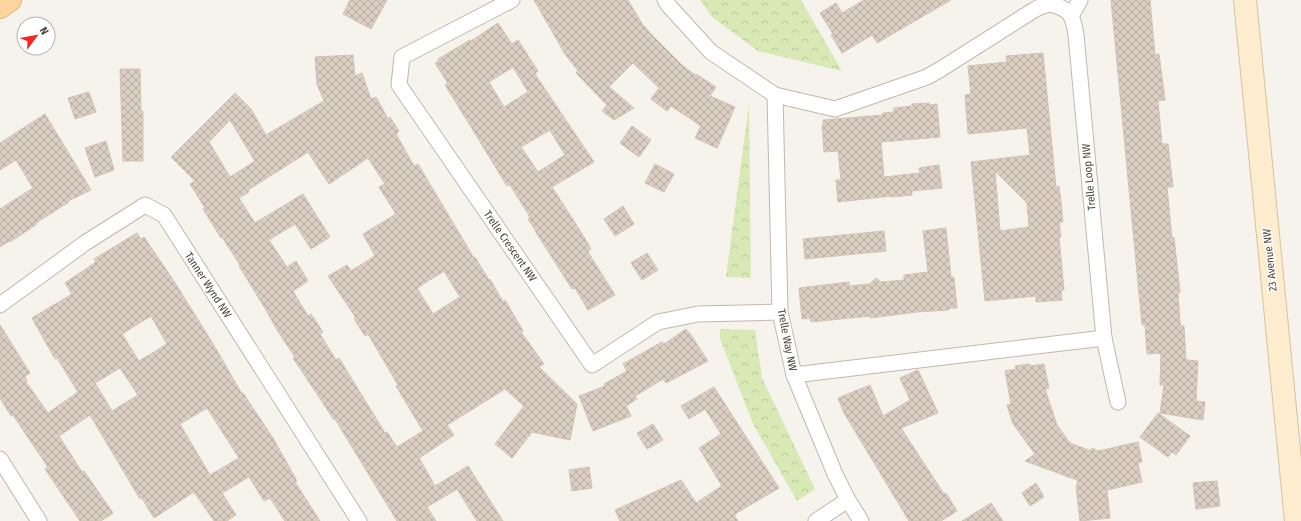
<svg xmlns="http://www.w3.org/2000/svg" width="1301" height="521" font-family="'Fira Sans Condensed',sans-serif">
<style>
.forest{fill:url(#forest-crowns)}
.building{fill:url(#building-cross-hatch);stroke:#d2c3b4;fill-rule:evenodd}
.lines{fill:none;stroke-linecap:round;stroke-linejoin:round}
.street-casing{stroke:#c2b8ae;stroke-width:17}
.secondary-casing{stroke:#d8c29f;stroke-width:24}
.primary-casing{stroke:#e4b16c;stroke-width:24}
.street{stroke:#fff;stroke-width:15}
.secondary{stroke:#feecce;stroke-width:22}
.primary{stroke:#fdd69e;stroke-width:22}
.labels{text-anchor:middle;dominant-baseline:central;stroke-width:3;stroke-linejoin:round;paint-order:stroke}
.street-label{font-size:11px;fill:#4b4239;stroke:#fff}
</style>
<defs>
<pattern id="forest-crowns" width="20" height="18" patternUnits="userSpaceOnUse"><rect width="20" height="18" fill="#d8e9b6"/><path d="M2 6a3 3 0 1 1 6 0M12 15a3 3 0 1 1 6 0" fill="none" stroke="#bbc99d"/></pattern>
<pattern id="building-cross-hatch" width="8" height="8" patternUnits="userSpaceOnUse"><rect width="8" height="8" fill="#dbcfc4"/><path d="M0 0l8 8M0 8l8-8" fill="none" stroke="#b4aaa0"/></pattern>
</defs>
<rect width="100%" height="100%" fill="#f6f2ec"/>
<!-- forest -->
<g class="forest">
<polygon points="700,0 801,0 842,71 758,51 712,17"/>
<polygon points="749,104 751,278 726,277"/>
<polygon points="720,329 755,330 762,378 815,489 797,501 753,424 720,339"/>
</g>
<!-- building -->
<g class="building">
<polygon points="350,0 387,0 371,29 343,14"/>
<polygon points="534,0 628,0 643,25 652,35 682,65 695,75 696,74 716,87 710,96 735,107 717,148 695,138 701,126 671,106 667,111 651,99 659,88 633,63 609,87 634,108 614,120 602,111 607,105 576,73 578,71 565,54"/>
<polygon points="864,0 951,0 877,43 872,35 842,53 831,35 833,34 820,13 836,3 842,13"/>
<polygon points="1111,0 1150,0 1155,55 1159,54 1165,100 1158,101 1162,144 1168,144 1173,187 1167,187 1172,238 1174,237 1180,292 1178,293 1180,323 1181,326 1184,326 1186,360 1198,361 1196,401 1205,402 1203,420 1160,413 1164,385 1160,385 1161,353 1147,354 1145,325 1142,325"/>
<path d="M 498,23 L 512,44 L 518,40 L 538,71 L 535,74 L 594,162 L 552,187 L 581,232 L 591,249 L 588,252 L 615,295 L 588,310 L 575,288 L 572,289 L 546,248 L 535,231 L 536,231 L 528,219 L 530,217 L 510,185 L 507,186 L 474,132 L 445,85 L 447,84 L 447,82 L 435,63 L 439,61 L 438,59 L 470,40 L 471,41 ZM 513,67 L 528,92 L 504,107 L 489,82 ZM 550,130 L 565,155 L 538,172 L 521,147 Z"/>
<path d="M 1043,53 L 1056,187 L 1059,186 L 1061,203 L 1063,222 L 1059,222 L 1061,237 L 1059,237 L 1064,290 L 1061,290 L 1062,300 L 1036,302 L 1036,296 L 985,301 L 971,162 L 1030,155 L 1027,128 L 968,134 L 965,95 L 971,94 L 968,66 L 1007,62 L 1006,56 ZM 995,171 L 1027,203 L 1029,227 L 1000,231 Z"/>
<path d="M 353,55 L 355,76 L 362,73 L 371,99 L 376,97 L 388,119 L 390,117 L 399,131 L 396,134 L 414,166 L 418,164 L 474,258 L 475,257 L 489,280 L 490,279 L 503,302 L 505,300 L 523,331 L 521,332 L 544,364 L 539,367 L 577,404 L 570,440 L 532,432 L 512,458 L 495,444 L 524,406 L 505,389 L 447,425 L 454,435 L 419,458 L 435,486 L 468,466 L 503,521 L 477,521 L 457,489 L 427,507 L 436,521 L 397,521 L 335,419 L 334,420 L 319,397 L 293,358 L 295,357 L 277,330 L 266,310 L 239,266 L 240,265 L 222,237 L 221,238 L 203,209 L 205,208 L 190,184 L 195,181 L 171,157 L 235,93 L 251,109 L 266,135 L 324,101 L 317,84 L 315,57 ZM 230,120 L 255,161 L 230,177 L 209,142 ZM 308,152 L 329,184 L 368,158 L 385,184 L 379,187 L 396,214 L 363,234 L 375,256 L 351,271 L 347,265 L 328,276 L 356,318 L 354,319 L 365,336 L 368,334 L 398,385 L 396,386 L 423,431 L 397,447 L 387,432 L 385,433 L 339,358 L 336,360 L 320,334 L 323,332 L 311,314 L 308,316 L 293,291 L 308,281 L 296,261 L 287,267 L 269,240 L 295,224 L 311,249 L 330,237 L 303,194 L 255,223 L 239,198 L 249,192 L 248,190 ZM 444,271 L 460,297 L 433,314 L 417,288 Z"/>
<polygon points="120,69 140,69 141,111 143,111 143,161 123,161"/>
<polygon points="89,92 96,112 75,119 68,98"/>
<polygon points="929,103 929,105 937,104 940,137 881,142 884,177 920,173 919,168 939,165 942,188 912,191 912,195 892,197 892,196 838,202 836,180 841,180 838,151 824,152 822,125 824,125 823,120 883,115 883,113 894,112 894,108 912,106 912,104"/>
<polygon points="45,114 91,190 68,201 69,202 36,223 37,224 10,242 9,241 0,247 0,209 33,188 16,160 0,170 0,143"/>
<polygon points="632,126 651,140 639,157 620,143"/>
<polygon points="106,141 114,170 95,177 85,148"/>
<polygon points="655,164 674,174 664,192 645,183"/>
<polygon points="623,206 634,224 615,236 604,219"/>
<polygon points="946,228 951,277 954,277 957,308 949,308 949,310 917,312 870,318 870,316 811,322 810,318 802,319 799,288 849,282 849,286 870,284 876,278 881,282 904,280 904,275 928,272 923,231"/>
<polygon points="884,231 886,251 805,259 803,239"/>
<path d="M 137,233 L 141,239 L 144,237 L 172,278 L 212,342 L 242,394 L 243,393 L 273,438 L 297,481 L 295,482 L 320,521 L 285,521 L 270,498 L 264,501 L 249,477 L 222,493 L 236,515 L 227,521 L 214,521 L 194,492 L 154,518 L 142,498 L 140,499 L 90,415 L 59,436 L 82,472 L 84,471 L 113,513 L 101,521 L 80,521 L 45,469 L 48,467 L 29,439 L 13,415 L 11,416 L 0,398 L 0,325 L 30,373 L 25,376 L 27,381 L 26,382 L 48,413 L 78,392 L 57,358 L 55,359 L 32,318 L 72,294 L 65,283 L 96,262 L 94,259 ZM 151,316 L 167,344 L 139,361 L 122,334 ZM 120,368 L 138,395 L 112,411 L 95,383 ZM 207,408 L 239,458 L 210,475 L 180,424 Z"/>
<polygon points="647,253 658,270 642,280 631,263"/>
<polygon points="686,329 688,332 689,332 708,361 666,383 663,379 635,396 637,399 626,406 631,416 593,431 579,396 605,386 604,384 627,371 623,364 662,342 664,344"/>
<polygon points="1029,364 1030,366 1044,364 1049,388 1045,389 1057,425 1070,443 1091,451 1092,448 1098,451 1138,442 1142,462 1138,463 1142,482 1107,490 1110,518 1080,521 1076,487 1078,481 1075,479 1074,479 1025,461 1035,454 1013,424 1007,405 1011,404 1005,371 1016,369 1015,366"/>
<polygon points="918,370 938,413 901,428 925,465 944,494 946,493 957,511 941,521 909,521 844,413 838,398 870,385 883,416 910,400 900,378"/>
<polygon points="714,387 779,488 735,514 734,515 738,521 620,521 615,510 681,480 696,503 722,486 699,448 721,434 705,409 689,419 681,406"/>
<polygon points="1158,413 1190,436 1176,455 1172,452 1168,457 1140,437"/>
<polygon points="653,424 663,440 647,449 637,433"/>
<polygon points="589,467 592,488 572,491 569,470"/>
<polygon points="1217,481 1220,506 1196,509 1193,483"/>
<polygon points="1036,483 1044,497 1030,506 1022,493"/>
<polygon points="991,503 1003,521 962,521"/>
</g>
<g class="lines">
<!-- street casing -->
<g class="street-casing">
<g id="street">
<polyline points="512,0 402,57 399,85 592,365 658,322 698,314 780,312"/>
<path d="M 665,0 L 669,6 L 711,52 L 775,95 L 835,109 L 927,77 L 941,69 L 1034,10 C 1037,8 1042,6 1046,5 C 1054,3 1067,9 1071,16 C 1074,22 1075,29 1076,35 L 1104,338 L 794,375"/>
<polyline points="1071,16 1080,0"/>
<polyline points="775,95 780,312 794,375 835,474 848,500 861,521"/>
<polyline points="0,305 85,243 145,205 164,215 359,521"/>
<polyline points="1104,338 1118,402"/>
<polyline points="0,459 39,521"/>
<polyline points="816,521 848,500"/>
</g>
</g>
<!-- secondary casing -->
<g class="secondary-casing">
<polyline id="secondary" points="1245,0 1296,521"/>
</g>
<!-- primary casing -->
<g class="primary-casing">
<polyline id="primary" points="0,7 10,0"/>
</g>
<!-- street -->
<use href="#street" class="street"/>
<!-- secondary -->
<use href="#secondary" class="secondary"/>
<!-- primary -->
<use href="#primary" class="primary"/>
</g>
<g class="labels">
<!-- street labels -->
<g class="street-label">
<text transform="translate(1089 177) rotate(-95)">Trelle Loop NW</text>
<text transform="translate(510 246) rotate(55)">Trelle Crescent NW</text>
<text transform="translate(1270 260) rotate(-96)">23 Avenue NW</text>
<text transform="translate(208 285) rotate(57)">Tanner Wynd NW</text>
<text transform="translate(787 340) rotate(79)">Trelle Way NW</text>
</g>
</g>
<!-- north arrow -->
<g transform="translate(36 36) rotate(58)"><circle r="19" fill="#ffffff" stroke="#b7b3b0"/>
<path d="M0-3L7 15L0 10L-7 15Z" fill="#f82620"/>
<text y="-6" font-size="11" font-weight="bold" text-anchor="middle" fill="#4b4239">N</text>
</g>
</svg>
